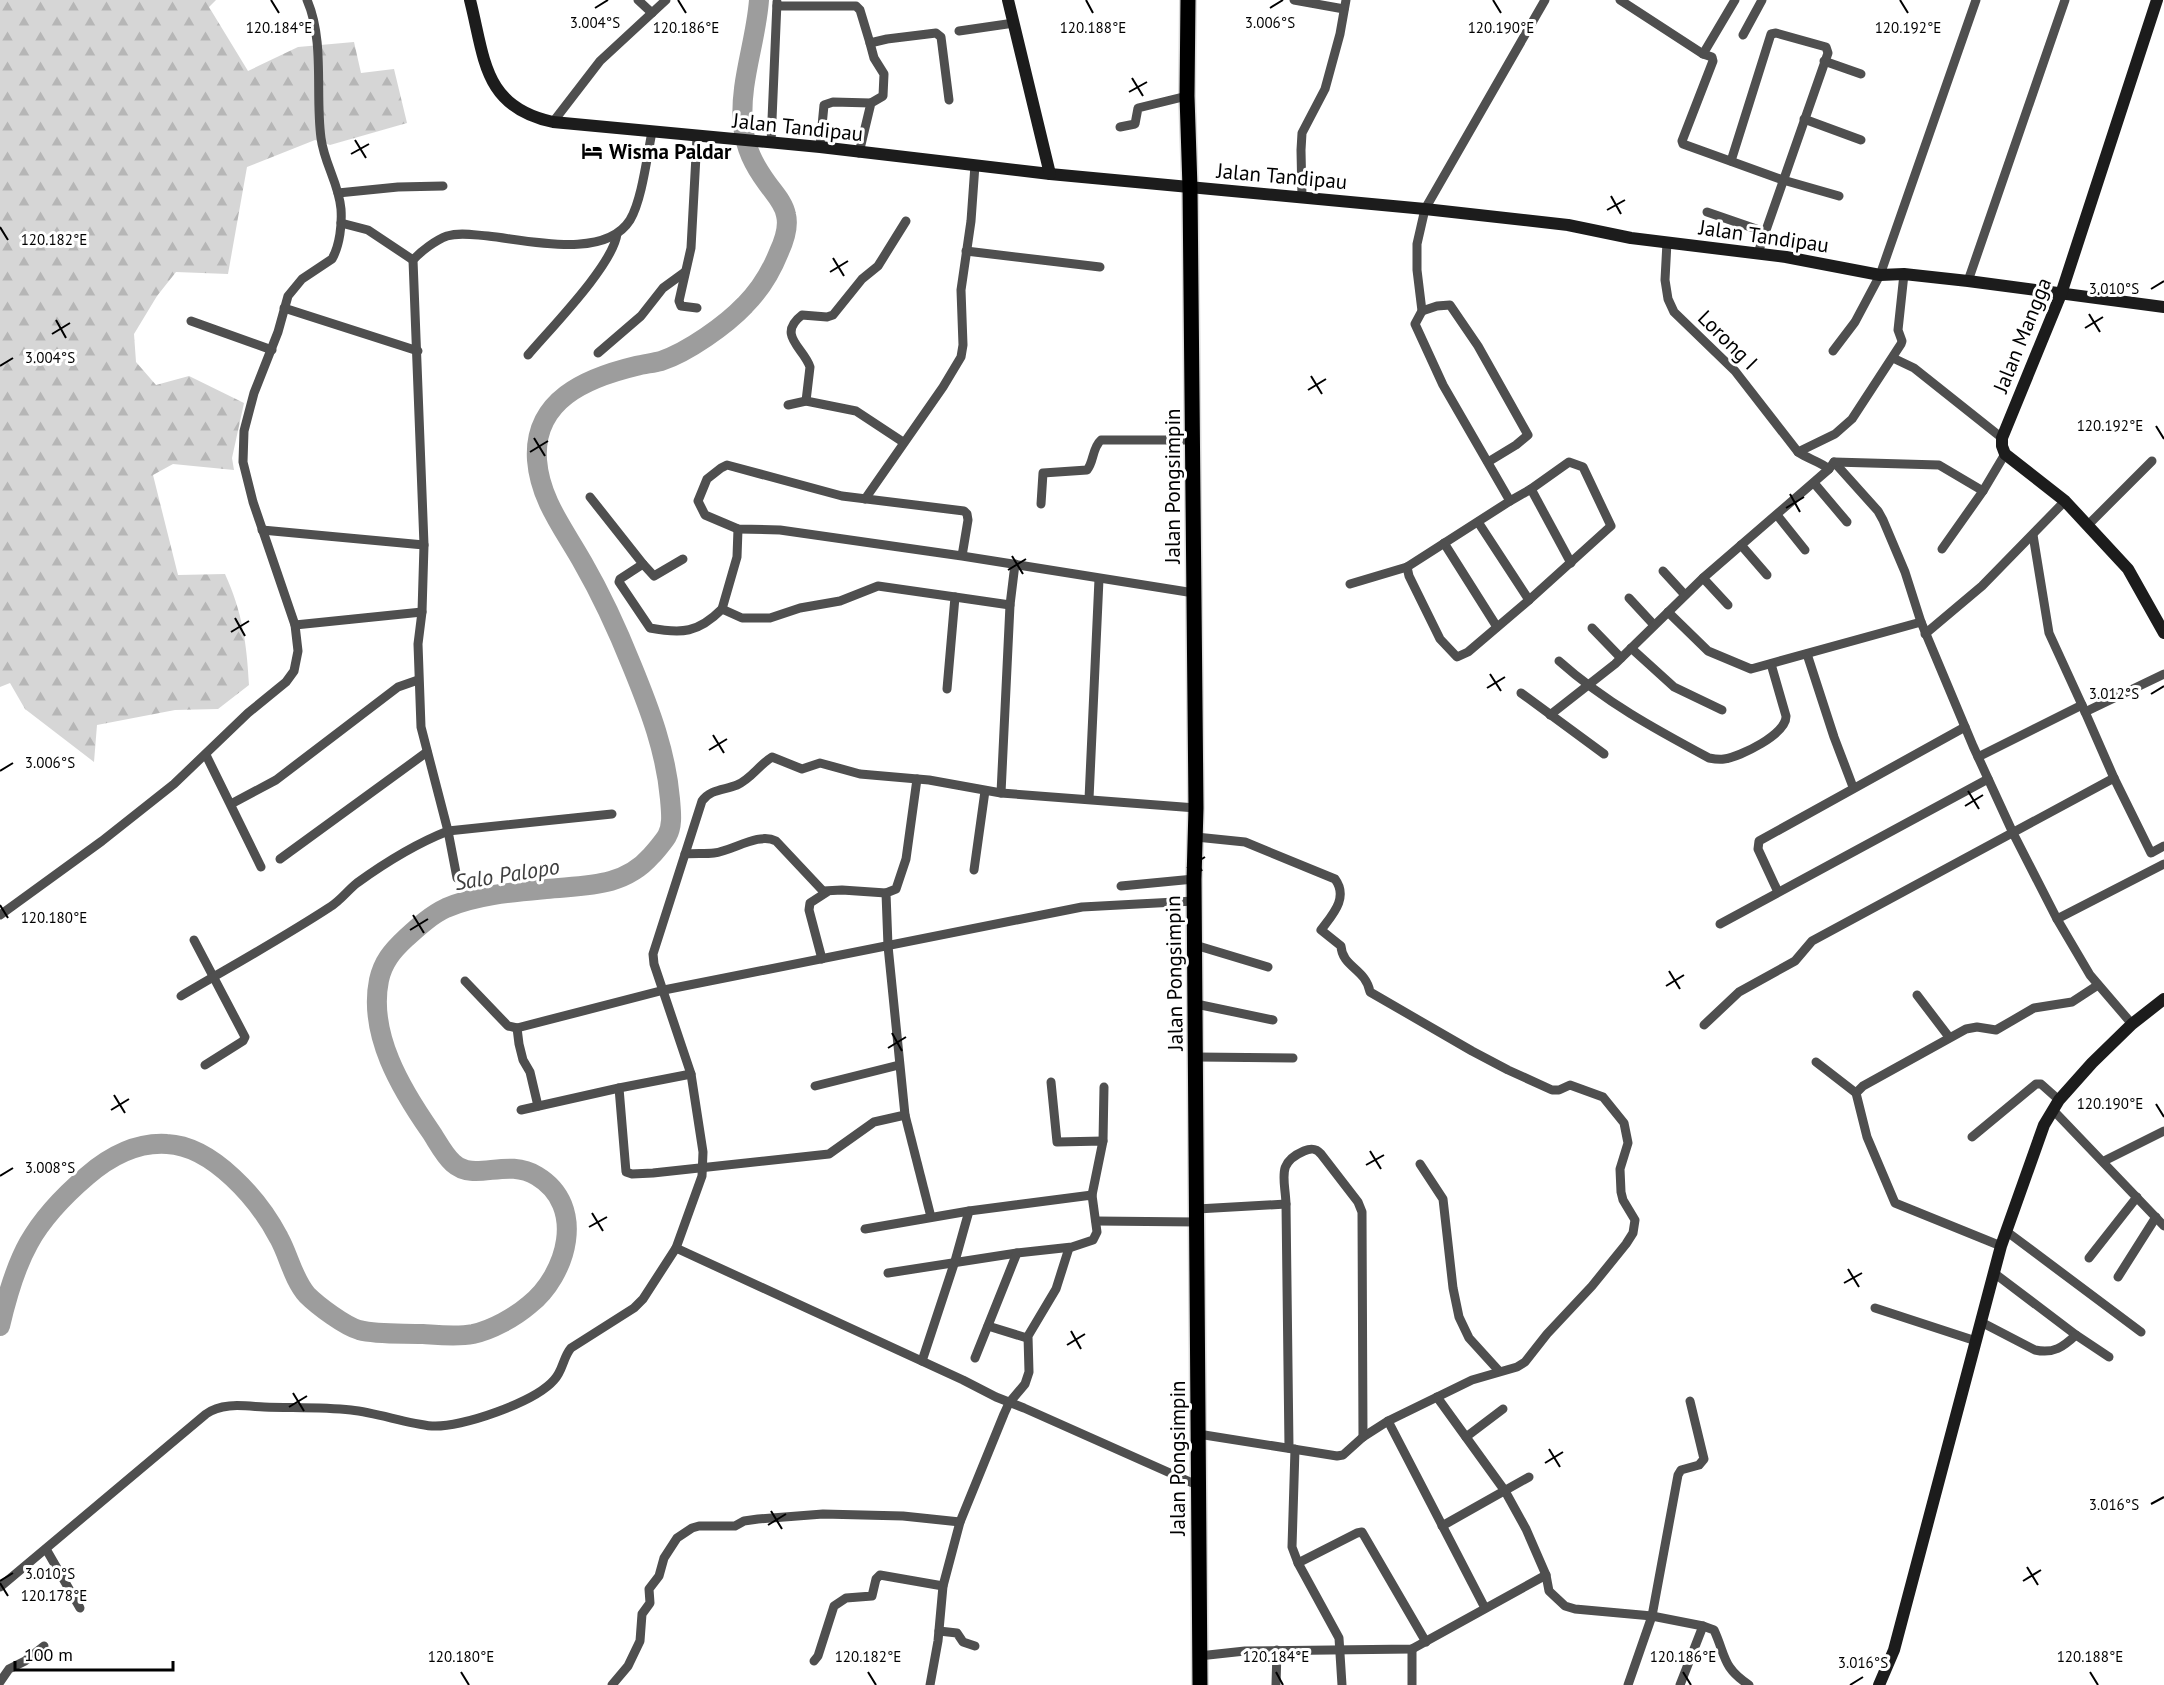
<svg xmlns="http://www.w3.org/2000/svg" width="2164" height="1685" font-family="'PT Sans',sans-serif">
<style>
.forest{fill:url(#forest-firs)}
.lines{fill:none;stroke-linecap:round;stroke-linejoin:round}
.river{stroke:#9d9d9d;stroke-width:20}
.primary-casing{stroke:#dbdbdb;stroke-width:18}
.street{stroke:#4f4f4f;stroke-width:9}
.secondary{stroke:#1c1c1c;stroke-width:12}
.primary{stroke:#000;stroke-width:15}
.ticks{fill:none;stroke:#000;stroke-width:2}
.labels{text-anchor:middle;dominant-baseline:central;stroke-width:6;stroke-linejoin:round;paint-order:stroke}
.street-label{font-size:21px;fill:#000;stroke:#fff}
.poi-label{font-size:21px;font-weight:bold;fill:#000;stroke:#fff;text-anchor:start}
.water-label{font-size:22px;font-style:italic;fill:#3e3e3e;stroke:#fff}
.ticks-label{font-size:15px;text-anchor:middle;fill:#000;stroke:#fff;stroke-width:6;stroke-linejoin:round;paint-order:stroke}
</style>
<defs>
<pattern id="forest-firs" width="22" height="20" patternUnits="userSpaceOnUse" patternTransform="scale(1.5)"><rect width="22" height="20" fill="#d6d6d6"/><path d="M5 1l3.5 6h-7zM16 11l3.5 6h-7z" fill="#b6b6b6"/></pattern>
</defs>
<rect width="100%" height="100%" fill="#fff"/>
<!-- forest -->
<path class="forest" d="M 0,0 L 216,0 L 209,7 L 248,71 L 298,47 L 354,42 L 361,73 L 394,69 L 407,123 L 330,145 L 315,140 L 247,167 L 228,274 L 176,272 L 157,296 L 134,334 L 136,362 L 156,385 L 189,376 L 244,403 L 232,458 L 234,470 L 173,464 L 153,475 L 178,575 L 225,574 C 242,611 247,644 249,685 L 218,709 L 175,710 L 97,725 L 94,762 L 25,709 L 10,683 L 0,687 Z"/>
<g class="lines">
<!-- river -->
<path class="river" d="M 0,1326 C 16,1257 32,1223 87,1176 C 109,1157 137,1142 167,1144 C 213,1146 259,1200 279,1238 C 289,1256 293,1279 307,1295 C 318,1306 345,1326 359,1330 C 379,1335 403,1333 423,1334 C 439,1335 457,1337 473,1334 C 492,1330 515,1317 529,1305 C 567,1275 587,1206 537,1176 C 506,1157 475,1183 453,1163 C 444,1155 437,1141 431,1132 C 401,1089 368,1034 379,980 C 383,962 392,951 406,938 C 418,927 431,915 446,908 C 476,895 514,892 546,889 C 584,885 623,888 651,856 C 655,852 664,841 667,836 C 673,825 671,812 670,799 C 666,752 650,710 632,666 C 618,631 602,596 583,563 C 564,529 540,500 537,460 C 533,400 586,378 636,366 C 644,364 653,363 661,361 C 688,352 726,325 745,305 C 760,290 771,272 779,252 C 784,241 789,227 786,215 C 784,203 774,193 767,183 C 754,165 745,148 743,125 C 739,83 756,42 759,0"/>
<!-- primary casing -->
<g class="primary-casing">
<polyline id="primary" points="1188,0 1187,96 1190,188 1196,808 1194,879 1200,1685"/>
</g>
<!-- street -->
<g class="street">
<polyline points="638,0 652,13"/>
<polyline points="1294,0 1344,9"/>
<polyline points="1620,0 1703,54 1735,0"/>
<polyline points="777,6 856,6 860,10 870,43 887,39 936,33 941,37 949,100"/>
<polyline points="959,31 1014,23"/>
<polyline points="1743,35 1762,0"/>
<polyline points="1703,54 1712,57 1713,61 1682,141 1683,144 1783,180 1839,196"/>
<polyline points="1824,61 1861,74"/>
<polyline points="1804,119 1861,140"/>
<polyline points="553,122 600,61 666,0"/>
<polyline points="1120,127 1135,124 1138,108 1187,96"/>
<polyline points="697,137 691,248 679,301 681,306 697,308"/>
<polyline points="771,143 777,2"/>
<polyline points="820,147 824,105 833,102 871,103"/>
<polyline points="859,153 871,103 883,96 884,74 874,58 870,43"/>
<polyline points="1731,161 1771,34 1776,33 1826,47 1828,53 1758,253"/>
<polyline points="338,193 398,187 443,186"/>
<polyline points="1302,198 1301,150 1302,133 1325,89 1340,34 1346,0"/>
<polyline points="1707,212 1765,232"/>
<polyline points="341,223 368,230 413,260"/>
<path d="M 1667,242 L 1665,280 L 1668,299 L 1674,312 L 1735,371 L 1798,452 C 1808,459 1819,461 1829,469 L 1834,462 L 1878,511 L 1883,520 L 1905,572 L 1921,622 L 1973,746 L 2013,833 L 2057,919 L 2090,975 L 2132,1024"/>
<polyline points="966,251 1100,267"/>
<polyline points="1968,281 2065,0"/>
<polyline points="284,308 418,351"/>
<polyline points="1422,311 1437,306 1450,305 1478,346 1528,435 1516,445 1488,462"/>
<polyline points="191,321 272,350"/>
<polyline points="1833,351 1855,322 1880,275 1976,0"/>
<polyline points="598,353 641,316 663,288 685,272"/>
<path d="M 528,355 C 550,329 613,265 617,234"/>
<polyline points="1893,358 1914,368 2002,438"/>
<path d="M 806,401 L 810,367 C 804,348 776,335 802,315 L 827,317 L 833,315 L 862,279 L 878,266 L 906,221"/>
<polyline points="788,405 806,401 856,411 903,442"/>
<polyline points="1798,452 1835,434 1852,419 1901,344 1902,341 1898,330 1904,274"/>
<polyline points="1834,462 1939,465 1983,491 2005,454"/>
<polyline points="1814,483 1847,522"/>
<polyline points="1531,489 1571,563"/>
<path d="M 590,497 L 643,564 L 620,579 L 619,582 L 650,628 C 682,634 698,633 722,609 L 742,618 L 770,618 L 800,608 L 840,601 L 878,586 L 955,597 L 947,689"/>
<polyline points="865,499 943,387 961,357 963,345 961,290 971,221 975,165"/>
<path d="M 1041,504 L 1043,473 L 1087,470 C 1094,462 1092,448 1101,440 L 1192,440"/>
<polyline points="1777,515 1805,550"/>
<polyline points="1478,522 1529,600"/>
<polyline points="2088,525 2152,461"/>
<polyline points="262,530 424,545"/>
<polyline points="2033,535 2049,633 2082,705"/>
<polyline points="1444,543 1497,627"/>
<polyline points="1741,545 1767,575"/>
<polyline points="1942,549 1983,491"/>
<polyline points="962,556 968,520 967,514 964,511 842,496 727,465 721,468 707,479 698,501 705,515 738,529 780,530 962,556 1194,593"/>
<polyline points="643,564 654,576 683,559"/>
<polyline points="1407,567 1409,576 1440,639 1457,657 1468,652 1529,600 1611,526 1583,467 1569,462 1531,489 1510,501"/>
<polyline points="1663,571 1685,595"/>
<polyline points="1703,578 1728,605"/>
<polyline points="1350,584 1407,567 1510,501 1443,385 1415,324 1422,311 1417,270 1417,244 1425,209 1545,0"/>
<polyline points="955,597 1010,605"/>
<polyline points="1629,598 1654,625"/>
<polyline points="722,609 737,557 738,529"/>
<polyline points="1668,612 1708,651 1751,669 1921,622"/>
<polyline points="295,625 422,612"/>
<polyline points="1592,628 1621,658"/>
<polyline points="1925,634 1982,586 2065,501"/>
<polyline points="1631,648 1674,687 1722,710"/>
<polyline points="1807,654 1834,737 1853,787"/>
<path d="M 1559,661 C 1605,702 1655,729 1709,758 C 1714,759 1719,760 1724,759 C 1740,757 1787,734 1786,716 L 1771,664"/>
<polyline points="1521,693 1604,754"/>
<polyline points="2085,712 2164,674"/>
<polyline points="1550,715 1615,664 1703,578 1829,469"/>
<polyline points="206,755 261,867"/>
<polyline points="1978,757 2082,705 2114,778 2151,853 2164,846"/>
<polyline points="1001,793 1010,605 1015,564"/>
<polyline points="1089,799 1099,579"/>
<polyline points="231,804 276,780 398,687 418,680"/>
<path d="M 1196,837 L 1245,842 L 1335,879 C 1349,898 1332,915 1321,930 L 1341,946 C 1342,967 1366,969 1370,992 L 1472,1051 L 1508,1070 L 1552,1090 L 1559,1090 L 1570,1085 L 1603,1097 L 1624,1123 L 1628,1143 L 1620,1169 L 1621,1192 L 1623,1200 L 1635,1220 L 1633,1233 L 1626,1244 L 1592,1286 L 1547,1334 L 1525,1362 L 1517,1367 L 1472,1380 L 1388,1421 L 1363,1437 L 1343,1455 L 1337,1456 L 1312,1452 L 1198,1434"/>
<path d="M 685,854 C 694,853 705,854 714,853 C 733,851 758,832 776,841 L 823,891 L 842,890 L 886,893"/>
<polyline points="280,859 427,752"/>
<polyline points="974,870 985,791"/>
<path d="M 457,878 L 448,831 L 421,727 L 418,644 L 422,612 L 424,545 L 413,260 C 421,251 436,240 447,236 C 460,232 474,235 488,236 C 527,240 605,260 630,220 C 642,200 647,156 652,132"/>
<polyline points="1121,886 1194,879"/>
<polyline points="1778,892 1758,849 1759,841 1965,727"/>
<path d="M 0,915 L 102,841 L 174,784 L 248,713 L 286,682 L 294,671 L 298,651 L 295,625 L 253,502 L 243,462 L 244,431 L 254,393 L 278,332 L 288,296 L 302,279 L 332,259 C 340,245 342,224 341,209 C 339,184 324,163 321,138 C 315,95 325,41 307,0"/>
<polyline points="2057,919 2164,864"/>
<polyline points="1720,924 1988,779"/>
<polyline points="194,940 245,1037 243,1041 205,1065"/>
<polyline points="1195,945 1268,967"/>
<polyline points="822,959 809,910 810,903 827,892"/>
<polyline points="465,981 508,1026 517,1028 664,990 1082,907 1194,901"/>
<polyline points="1917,995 1949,1037"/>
<path d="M 181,996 C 230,967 281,939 330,907 C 340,901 347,891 357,883 C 386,862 415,844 448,831 L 612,814"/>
<polyline points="1196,1004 1273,1020"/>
<polyline points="1704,1025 1739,992 1795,961 1812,941 2114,778"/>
<polyline points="517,1028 519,1044 523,1060 530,1072 538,1106"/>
<polyline points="1197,1057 1293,1058"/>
<polyline points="1816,1062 1856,1093"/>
<polyline points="691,1074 619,1088 626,1172 632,1174 653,1173 829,1154 874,1122 905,1115 888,946 886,893 896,889 906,859 917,779"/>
<polyline points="1051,1082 1057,1142 1103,1141 1092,1195"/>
<polyline points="815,1086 899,1065"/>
<polyline points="521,1110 619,1088"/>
<polyline points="2053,1110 2164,1226"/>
<polyline points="905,1115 931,1217"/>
<polyline points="1972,1137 2036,1084 2041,1084 2059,1100"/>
<polyline points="1103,1141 1104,1087"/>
<polyline points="2104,1161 2164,1131"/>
<polyline points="1420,1164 1443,1199 1453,1288 1459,1317 1469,1338 1499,1371"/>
<polyline points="1197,1209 1286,1204"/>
<polyline points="1096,1221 1197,1222"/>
<polyline points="865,1229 969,1211 1092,1195 1097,1232 1093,1240 1072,1247 1017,1253 888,1273"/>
<polyline points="2006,1231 2141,1332"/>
<polyline points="2001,1246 1895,1203 1867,1137 1856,1093 1863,1086 1966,1029 1977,1027 1996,1030 2034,1008 2072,1002 2098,985"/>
<polyline points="676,1248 963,1380 996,1397 1024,1408 1197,1485"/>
<polyline points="2089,1258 2137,1197"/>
<polyline points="2118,1277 2156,1217"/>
<polyline points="1875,1308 1976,1341"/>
<path d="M 1981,1322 L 2035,1350 C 2054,1354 2063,1347 2076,1335 L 1994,1273"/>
<polyline points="988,1326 1027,1338"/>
<polyline points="2076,1335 2109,1357"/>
<polyline points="975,1358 1017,1253"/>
<polyline points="922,1361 955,1261 969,1211"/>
<polyline points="1437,1397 1505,1491 1526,1529 1546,1575"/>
<polyline points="1388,1421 1485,1608"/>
<polyline points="1466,1437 1503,1409"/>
<path d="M 1289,1448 L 1286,1204 C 1285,1178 1276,1163 1304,1151 C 1311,1148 1316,1148 1321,1154 L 1358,1202 L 1362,1212 L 1363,1437"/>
<polyline points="1295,1449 1292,1547 1298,1563 1339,1638 1342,1685"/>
<polyline points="1442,1526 1529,1477"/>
<polyline points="46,1549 80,1608"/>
<polyline points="1298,1563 1357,1533 1362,1532 1426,1642"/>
<path d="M 0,1587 L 206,1414 C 222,1402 245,1406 264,1407 C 292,1408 322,1407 351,1410 C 378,1413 405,1423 432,1426 C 461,1428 535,1402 554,1380 C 563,1371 563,1357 571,1348 L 634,1308 L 643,1299 L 676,1248 L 702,1176 L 703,1152 L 691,1074 L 654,964 L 653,954 L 702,801 C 710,789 725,790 737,785 C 751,779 759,765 772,757 L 802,769 L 820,763 L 860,774 L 929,780 L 1001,793 L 1196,808"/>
<polyline points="939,1631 957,1633 963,1642 975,1646"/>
<polyline points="1412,1649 1412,1685"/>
<path d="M 1199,1656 L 1245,1651 L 1412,1649 L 1546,1575 L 1549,1591 L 1565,1606 L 1575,1609 L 1652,1616 L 1703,1626 L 1714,1630 C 1726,1656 1722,1667 1749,1685"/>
<polyline points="814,1661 818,1656 834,1606 846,1598 872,1596 876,1579 880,1575 943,1586"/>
<polyline points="0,1682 9,1669 25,1661 44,1646"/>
<polyline points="612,1685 628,1666 640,1641 642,1614 650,1603 649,1589 659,1576 664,1558 677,1538 692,1528 699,1526 735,1526 744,1521 758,1519 823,1514 903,1516 960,1522"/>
<polyline points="930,1685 938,1641 943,1586 960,1522 1004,1414 1009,1403 1025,1384 1029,1372 1028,1336 1056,1289 1069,1248"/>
<polyline points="1276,1685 1277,1650"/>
<polyline points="1628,1685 1652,1616 1678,1475 1681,1470 1699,1465 1704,1459 1690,1401"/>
<polyline points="1680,1685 1703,1626"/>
</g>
<!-- secondary -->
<g class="secondary">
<path d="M 470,0 C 485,59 483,107 553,122 L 820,147 L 1050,174 L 1425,209 L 1568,225 L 1631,238 L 1786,257 L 1880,275 L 1904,274 L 1968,281 L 2164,307"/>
<polyline points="1008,0 1050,174"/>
<polyline points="2157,0 2061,294 2002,438 2002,446 2005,454 2065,501 2128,569 2164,633"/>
<polyline points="1879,1685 1894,1650 2001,1246 2044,1125 2059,1100 2092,1063 2132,1024 2164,999"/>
</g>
<!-- primary -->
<use href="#primary" class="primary"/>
</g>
<!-- ticks -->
<path class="ticks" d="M 271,0 L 279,13M 678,0 L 686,13M 1086,0 L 1093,13M 1493,0 L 1501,13M 1900,0 L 1908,13M 595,8 L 608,0M 1270,8 L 1283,0M 1132,78 L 1143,96M 1129,92 L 1147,82M 355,140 L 366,158M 351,154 L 369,144M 1611,196 L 1621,214M 1607,210 L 1625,200M 0,227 L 8,240M 833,258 L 844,276M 830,272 L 848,261M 2151,289 L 2164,281M 2089,314 L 2100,332M 56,320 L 66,338M 2085,328 L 2103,317M 52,334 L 70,323M 0,366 L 13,358M 1311,376 L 1322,394M 1308,390 L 1326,379M 2156,426 L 2164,439M 534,438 L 545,456M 530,452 L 548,441M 1790,494 L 1800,512M 1786,508 L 1804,497M 1012,556 L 1023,574M 1008,570 L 1026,559M 235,618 L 245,636M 231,632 L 249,621M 1490,674 L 1501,691M 1487,688 L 1505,677M 2151,694 L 2164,686M 713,735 L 724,753M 709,750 L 727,739M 0,771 L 13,763M 1968,791 L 1979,809M 1965,806 L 1983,795M 1191,853 L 1202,871M 1187,868 L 1205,857M 0,905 L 8,918M 413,915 L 424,933M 410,930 L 428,919M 1669,971 L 1680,989M 1666,986 L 1684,975M 892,1033 L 902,1051M 888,1048 L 906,1037M 114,1095 L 125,1113M 2156,1104 L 2164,1117M 111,1110 L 129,1099M 1370,1151 L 1381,1169M 1366,1165 L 1384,1155M 0,1176 L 13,1168M 592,1213 L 603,1231M 589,1227 L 607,1217M 1848,1269 L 1859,1287M 1844,1283 L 1862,1273M 1071,1331 L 1081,1349M 1067,1345 L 1085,1334M 293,1393 L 304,1411M 289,1407 L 307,1396M 1549,1449 L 1560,1467M 1545,1463 L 1563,1452M 2151,1504 L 2164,1497M 771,1511 L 782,1529M 768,1525 L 786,1514M 2027,1567 L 2038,1585M 0,1581 L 13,1573M 2023,1581 L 2041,1570M 0,1583 L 8,1596M 461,1672 L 469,1685M 868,1672 L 876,1685M 1276,1672 L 1283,1685M 1683,1672 L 1691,1685M 2090,1672 L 2098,1685M 1850,1685 L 1863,1677"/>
<!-- icons -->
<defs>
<g id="hotel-bare" transform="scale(1.62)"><path d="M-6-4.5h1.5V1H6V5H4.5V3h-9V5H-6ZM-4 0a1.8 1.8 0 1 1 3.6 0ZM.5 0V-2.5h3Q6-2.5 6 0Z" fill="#000" stroke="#fff" stroke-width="2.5" paint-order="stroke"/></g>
</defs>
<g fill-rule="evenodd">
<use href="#hotel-bare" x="592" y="151"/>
</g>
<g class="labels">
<!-- street labels -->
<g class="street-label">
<text transform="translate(798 127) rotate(6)">Jalan Tandipau</text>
<text transform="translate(1282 176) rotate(5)">Jalan Tandipau</text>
<text transform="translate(1764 236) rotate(8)">Jalan Tandipau</text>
<text transform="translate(2022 335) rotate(-68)">Jalan Mangga</text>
<text transform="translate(1728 340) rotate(45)">Lorong I</text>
<text transform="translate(1172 486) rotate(-90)">Jalan Pongsimpin</text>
<text transform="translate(1174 973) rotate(-91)">Jalan Pongsimpin</text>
<text transform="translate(1177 1458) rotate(-90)">Jalan Pongsimpin</text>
</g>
<!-- poi labels -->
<g class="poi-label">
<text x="609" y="151">Wisma Paldar</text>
</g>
<!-- water labels -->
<g class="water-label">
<text transform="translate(507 874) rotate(-9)">Salo Palopo</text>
</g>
</g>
<g class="ticks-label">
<text x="595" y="28">3.004°S</text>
<text x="1270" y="28">3.006°S</text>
<text x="1908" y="33">120.192°E</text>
<text x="279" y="33">120.184°E</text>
<text x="686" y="33">120.186°E</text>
<text x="1093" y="33">120.188°E</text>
<text x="1501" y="33">120.190°E</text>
<text x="54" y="245">120.182°E</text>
<text x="2114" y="294">3.010°S</text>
<text x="50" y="363">3.004°S</text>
<text x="2110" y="431">120.192°E</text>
<text x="2114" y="699">3.012°S</text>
<text x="50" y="768">3.006°S</text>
<text x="54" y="923">120.180°E</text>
<text x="2110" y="1109">120.190°E</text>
<text x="50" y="1173">3.008°S</text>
<text x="2114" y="1510">3.016°S</text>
<text x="50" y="1579">3.010°S</text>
<text x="54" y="1601">120.178°E</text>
<text x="461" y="1662">120.180°E</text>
<text x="868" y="1662">120.182°E</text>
<text x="1276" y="1662">120.184°E</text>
<text x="1683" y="1662">120.186°E</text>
<text x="2090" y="1662">120.188°E</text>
<text x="1863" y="1668">3.016°S</text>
</g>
<!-- scale -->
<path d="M15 1661v9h158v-9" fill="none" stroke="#000000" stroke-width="3"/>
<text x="24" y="1661" font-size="18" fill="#000000" stroke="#ffffff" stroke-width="4.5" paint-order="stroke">100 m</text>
</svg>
